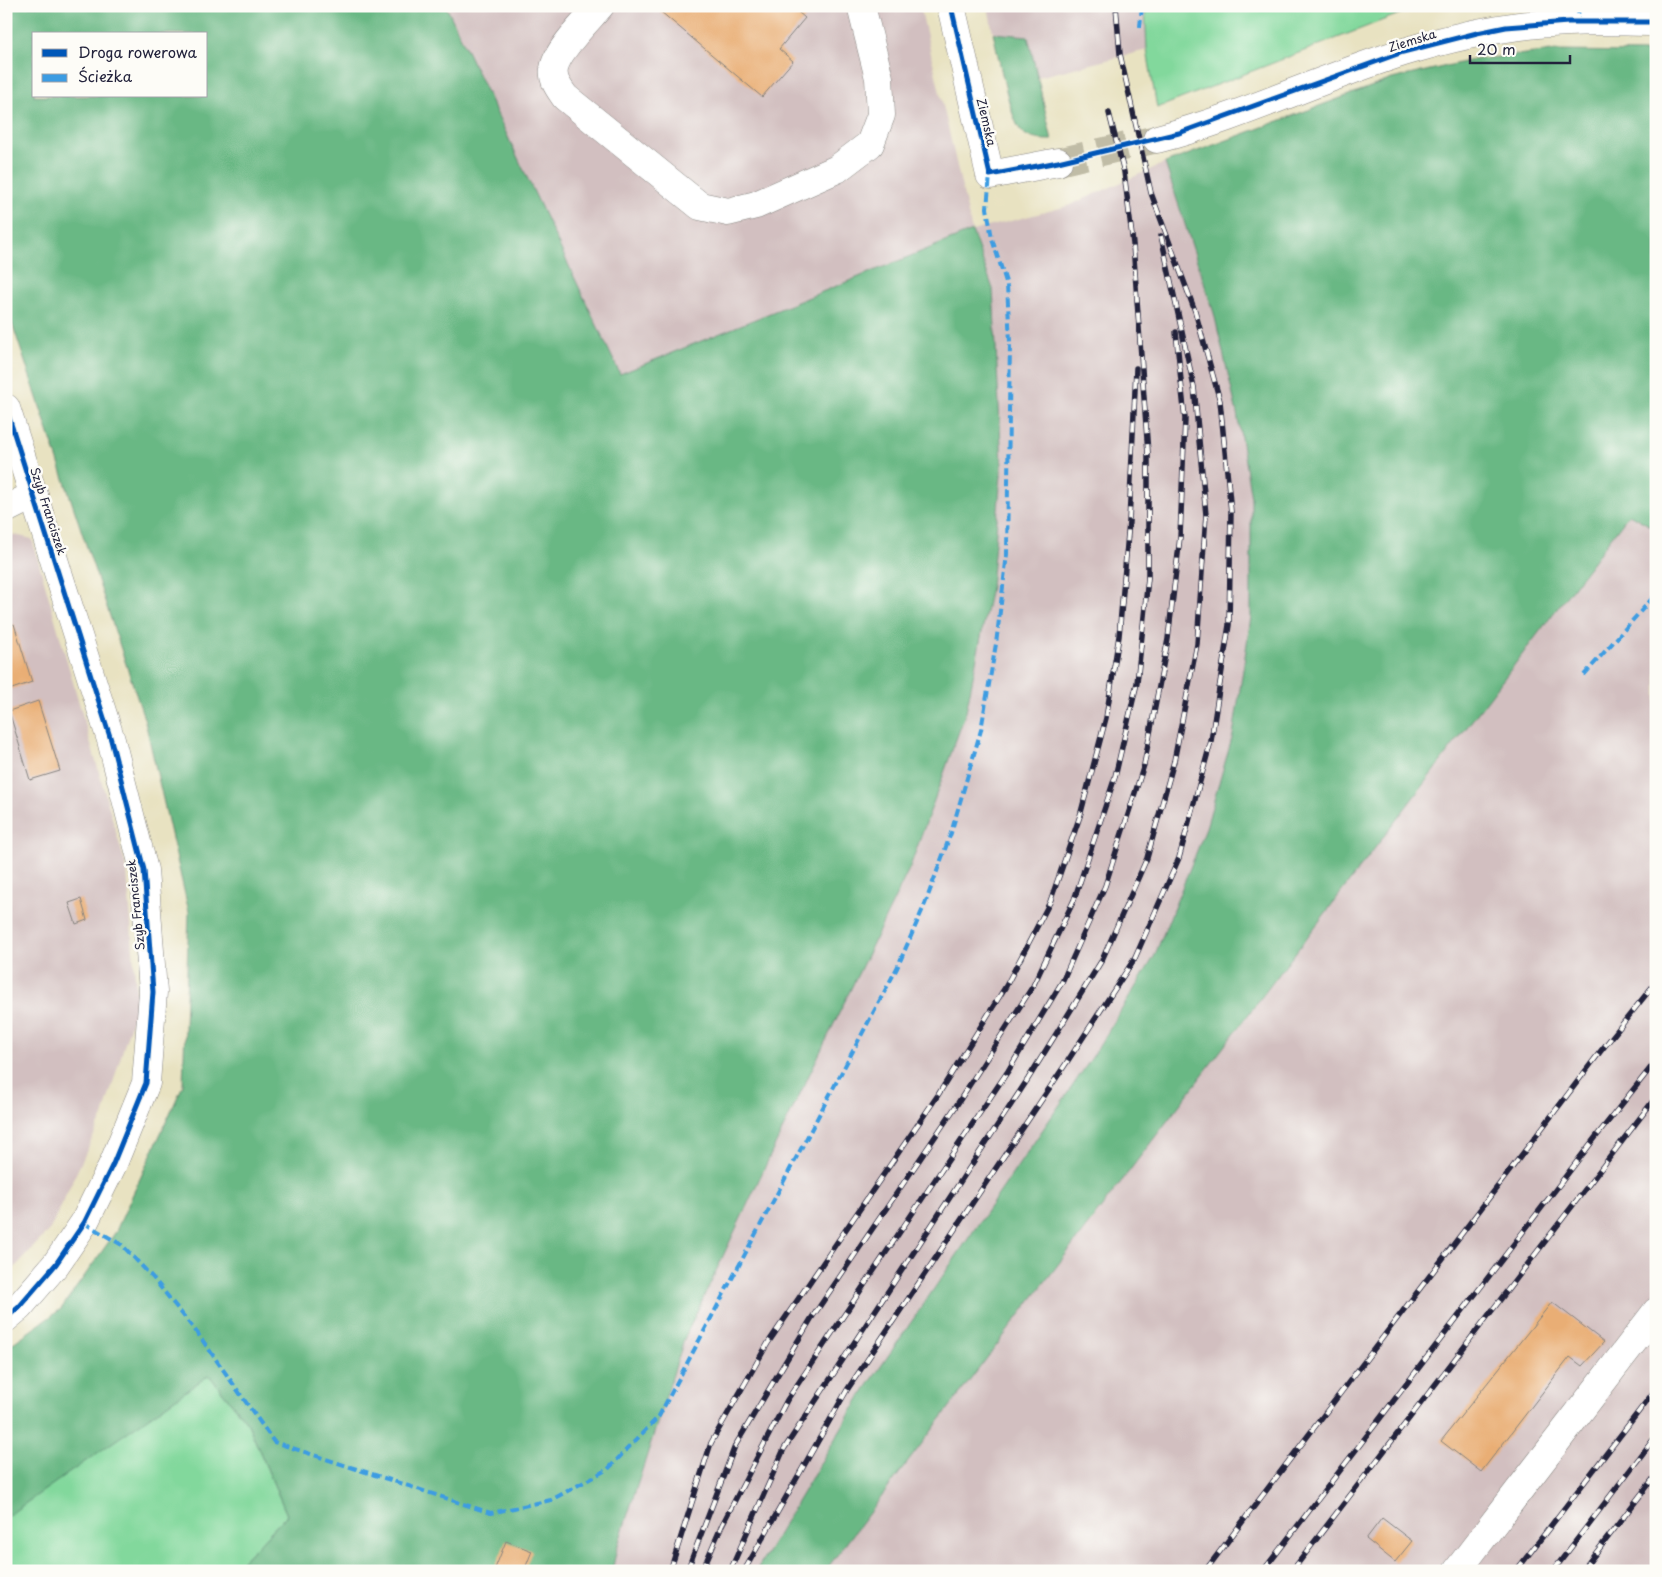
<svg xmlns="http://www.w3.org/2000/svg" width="1662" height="1577" font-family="'Playpen Sans',sans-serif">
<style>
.industrial{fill:#d2bfc0}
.green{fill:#82d89c;stroke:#527d6c}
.forest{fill:#69b884;stroke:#466d60;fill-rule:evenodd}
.building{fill:#e9ae75}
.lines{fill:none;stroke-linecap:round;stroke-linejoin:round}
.minor-tunnel{stroke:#c0bca6;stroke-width:28;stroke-dasharray:28 14;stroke-linecap:butt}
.minor-casing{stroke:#85827e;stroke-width:29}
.minor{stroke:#fff;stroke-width:28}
.rail-casing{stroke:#22223b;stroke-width:5.5}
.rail{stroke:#fdfcf7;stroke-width:4;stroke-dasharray:11;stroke-linecap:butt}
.quiet{stroke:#3c9ce2;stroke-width:4;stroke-dasharray:8 4;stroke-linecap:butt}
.cycleway-casing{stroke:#fdfcf7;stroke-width:8}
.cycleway{stroke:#0057b8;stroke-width:5}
.labels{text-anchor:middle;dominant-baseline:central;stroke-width:5;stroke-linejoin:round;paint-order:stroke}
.street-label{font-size:12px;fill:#22223b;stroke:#fdfcf7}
</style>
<rect width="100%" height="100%" fill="#fdfcf7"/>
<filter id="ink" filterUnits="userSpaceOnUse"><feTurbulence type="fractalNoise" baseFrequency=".02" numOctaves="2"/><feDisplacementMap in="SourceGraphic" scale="10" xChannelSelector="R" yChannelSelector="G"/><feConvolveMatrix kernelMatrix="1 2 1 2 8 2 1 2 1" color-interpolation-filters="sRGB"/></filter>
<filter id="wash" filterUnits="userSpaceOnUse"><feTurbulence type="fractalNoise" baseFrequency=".0096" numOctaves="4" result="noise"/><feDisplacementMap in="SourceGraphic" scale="20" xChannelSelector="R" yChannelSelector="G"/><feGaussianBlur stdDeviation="1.12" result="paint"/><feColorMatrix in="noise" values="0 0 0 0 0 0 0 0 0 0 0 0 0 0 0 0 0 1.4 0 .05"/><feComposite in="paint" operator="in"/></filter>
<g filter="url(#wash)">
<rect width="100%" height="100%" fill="#e8e2c1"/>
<!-- industrial -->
<g class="industrial">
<polygon points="453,6 920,6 972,231 1068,206 1165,163 1214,313 1237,413 1251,498 1251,617 1233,735 1205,831 1154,957 1095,1053 858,1400 756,1571 612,1571 617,1548 685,1337 779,1137 991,587 1002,464 993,289 972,231 620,374 448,10"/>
<polygon points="988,6 1145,6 1147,50 1038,77 1028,36 993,33"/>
<polygon points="1629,514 1656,529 1656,1571 825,1571"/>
<polygon points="6,533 32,539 127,870 137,1003 103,1116 50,1229 6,1277"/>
</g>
<!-- green -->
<g class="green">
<polygon points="1145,6 1451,6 1412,9 1157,108 1147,50"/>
<polygon points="209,1375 248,1424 287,1515 233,1571 6,1571 6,1511"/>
</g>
<!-- forest -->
<g class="forest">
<path d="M 6,6 L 446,6 L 620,374 L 972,231 L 993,289 L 1002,464 L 991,587 L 966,712 L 910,867 L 779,1137 L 685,1337 L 617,1548 L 612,1571 L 233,1571 L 287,1515 L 248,1424 L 209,1375 L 6,1517 L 6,1348 L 61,1309 L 115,1233 L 183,1085 L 189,912 L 145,721 L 6,305 ZM 34,34 L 206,34 L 206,96 L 34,96 Z"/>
<path d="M 993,33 L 1028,36 L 1052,140 C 1041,140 1032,140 1023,133 C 1010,123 998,52 993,33 Z"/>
<polygon points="1552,51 1656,52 1656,529 1629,514 825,1571 756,1571 858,1400 1095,1053 1154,957 1205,831 1233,735 1251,617 1251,498 1237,413 1214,313 1165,163 1392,79 1472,60"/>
</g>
<g id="blocks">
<!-- building -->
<g class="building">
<polygon points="654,6 791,6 805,18 779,49 793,61 762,97"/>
<polygon points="14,624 32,682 6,691 6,627"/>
<polygon points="38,701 60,771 30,780 9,711"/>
<polygon points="81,899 87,920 76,924 69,903"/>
<polygon points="1552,1302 1604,1342 1582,1366 1570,1357 1481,1472 1441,1441"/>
<polygon points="1382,1518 1412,1541 1395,1562 1366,1539"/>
<polygon points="506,1541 532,1551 524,1571 494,1571"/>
</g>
</g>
</g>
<g filter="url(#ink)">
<use href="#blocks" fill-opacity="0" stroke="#85827e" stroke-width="1"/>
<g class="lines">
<!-- minor-tunnel -->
<polyline class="minor-tunnel" points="1058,162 1157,139"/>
<!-- minor casing -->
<g class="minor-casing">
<g id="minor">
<path d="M 600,6 C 588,20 556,51 554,69 C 552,80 559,88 565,97 L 700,206 L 728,212 L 756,205 L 837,169 L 870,144 L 881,115 L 879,78 L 861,6"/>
<polyline points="951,6 990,175 1058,162"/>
<path d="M 1157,139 C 1242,117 1321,78 1404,52 C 1458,35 1513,24 1568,22 C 1597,20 1627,22 1656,22"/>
<polyline points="6,408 111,740 144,870 153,992 146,1083 113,1164 84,1223 56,1264 19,1307 6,1318"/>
<polyline points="6,509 34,495"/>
<polyline points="1457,1571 1656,1312"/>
</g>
</g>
<!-- minor -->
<use href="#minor" class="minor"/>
<!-- rail casing -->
<g class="rail-casing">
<g id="rail">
<polyline points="670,1571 711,1443 768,1343 938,1095 1006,986 1050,902 1080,816 1106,718 1119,636 1129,522 1136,368"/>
<polyline points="687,1571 735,1446 811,1319 956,1106 1033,986 1074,900 1115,777 1137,683 1148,578 1148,453 1133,244 1124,172 1109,113"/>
<polyline points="702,1571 722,1525 787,1400 1008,1071 1062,982 1105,886 1144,765 1168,639 1180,537 1185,419 1176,332"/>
<polyline points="730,1571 784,1449 1028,1079 1102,960 1147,858 1174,761 1197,644 1206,515 1194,387 1161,236"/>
<polyline points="744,1571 847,1390 1067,1062 1135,958 1179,858 1211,741 1229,625 1231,512 1220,401 1195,311 1151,193 1120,54 1116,6"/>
<polyline points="1205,1571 1600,1052 1656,982"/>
<polyline points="1263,1571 1595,1138 1656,1061"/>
<polyline points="1292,1571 1656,1097"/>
<polyline points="1516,1571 1656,1389"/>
<polyline points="1553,1571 1656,1436"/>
<polyline points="1582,1571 1656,1475"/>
</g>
</g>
<!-- rail -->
<use href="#rail" class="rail"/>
<!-- quiet -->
<g class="quiet">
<polyline points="1577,6 1580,21"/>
<polyline points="1140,27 1142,6"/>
<polyline points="1584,675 1656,594"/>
<polyline points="84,1223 122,1245 154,1279 198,1334 274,1442 491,1513 551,1500 608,1469 659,1416 897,968 925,904 951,833 981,730 996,644 1007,554 1010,342 1007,285 992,239 987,208 990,175"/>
</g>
<!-- cycleway casing -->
<g class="cycleway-casing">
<g id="cycleway">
<polyline points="951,6 990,175 1058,162 1179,133 1403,52 1477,33 1506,27 1568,22 1656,22"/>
<polyline points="6,408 111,740 144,870 153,992 146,1083 113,1164 84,1223 56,1264 19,1307 6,1318"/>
</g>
</g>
<!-- cycleway -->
<use href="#cycleway" class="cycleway"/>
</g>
</g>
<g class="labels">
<!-- street labels -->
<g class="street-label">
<text transform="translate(1412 40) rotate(-17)">Ziemska</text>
<text transform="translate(987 122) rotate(77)">Ziemska</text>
<text transform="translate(49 511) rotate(72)">Szyb Franciszek</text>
<text transform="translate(135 905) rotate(-96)">Szyb Franciszek</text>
</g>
</g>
<!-- margin -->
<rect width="1662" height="1577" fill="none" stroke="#fdfcf7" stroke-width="25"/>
<!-- legend -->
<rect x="32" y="32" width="175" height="65" fill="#fdfcf7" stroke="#a5a5ac"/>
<rect x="42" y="49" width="25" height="8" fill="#0057b8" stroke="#a5a5ac"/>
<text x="78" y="58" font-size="15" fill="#22223b">Droga rowerowa</text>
<rect x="42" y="74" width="25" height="8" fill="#3c9ce2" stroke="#a5a5ac"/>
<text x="78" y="82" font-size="15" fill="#22223b">Ścieżka</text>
<!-- scale -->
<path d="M1470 55v8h100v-8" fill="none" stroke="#22223b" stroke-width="2.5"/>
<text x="1477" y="55" font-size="15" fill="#22223b" stroke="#fdfcf7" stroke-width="4" paint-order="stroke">20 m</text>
</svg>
